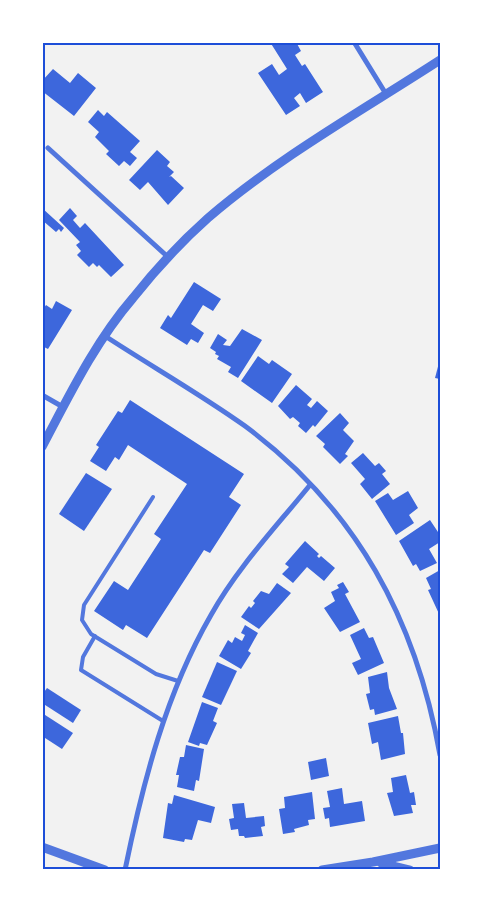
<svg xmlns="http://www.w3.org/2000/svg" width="483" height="912" font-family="Jost,sans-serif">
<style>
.building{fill:#3d67dc}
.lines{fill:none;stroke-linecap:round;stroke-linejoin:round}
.service{stroke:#5277de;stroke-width:4}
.minor{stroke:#5277de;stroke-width:5}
.tertiary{stroke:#5277de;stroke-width:9}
.neatline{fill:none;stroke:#1d4ed8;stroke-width:2}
</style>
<rect width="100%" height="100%" fill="#f2f2f2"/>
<!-- building -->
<g class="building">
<polygon points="270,42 296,42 301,51 295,55 302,66 305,64 323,92 306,103 300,93 294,98 300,106 286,115 258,73 272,64 279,75 287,69"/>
<polygon points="53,69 70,83 78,73 96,88 74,116 42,91 42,81"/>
<polygon points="98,110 104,116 107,112 140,141 130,152 137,158 130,166 124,161 119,166 106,154 109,151 95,137 99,132 88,122"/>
<polygon points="157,150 170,162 167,166 174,172 169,177 171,176 184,188 168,205 148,182 140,190 129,180"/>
<polygon points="42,208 64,228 61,232 59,229 56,232 42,220"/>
<polygon points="70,208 77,216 73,220 80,228 85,223 124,265 111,277 99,265 97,267 93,263 89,267 77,255 81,251 76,245 80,242 59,220"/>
<polygon points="194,282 221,299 213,311 203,305 191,324 204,333 198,343 191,339 187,345 160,328 168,315 171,318"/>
<polygon points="56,301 72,310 48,349 42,346 42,311 46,305 52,309"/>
<polygon points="242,329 262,340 238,378 228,372 231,367 217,359 219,356 215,354 216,352 210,348 218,334 227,340 223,345 230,346"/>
<polygon points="258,356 269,364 272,360 292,374 272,403 241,381"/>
<polygon points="440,359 440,379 435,378"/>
<polygon points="296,385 312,399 307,405 311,408 317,401 328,411 315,427 313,425 306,433 298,426 300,423 293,417 290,419 278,406"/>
<polygon points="130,400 244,474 229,497 241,505 210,553 204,550 147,638 126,625 123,630 94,611 114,581 128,590 161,539 154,534 187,484 128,445 119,460 115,457 106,471 90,461 99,447 96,445 118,411 122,413"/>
<polygon points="340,413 349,423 343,430 354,441 345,454 348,456 340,464 323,447 325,444 316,436"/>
<polygon points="363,453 375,466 379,463 386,471 382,474 390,484 372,499 360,484 365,479 351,463"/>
<polygon points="86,473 112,489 84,531 59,514"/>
<polygon points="408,491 418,508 409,515 414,523 396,535 375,501 388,493 393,500"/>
<polygon points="430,520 440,535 440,542 429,549 437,563 420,571 416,564 413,566 399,541"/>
<polygon points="305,541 319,554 317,556 319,558 321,556 335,568 324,581 307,567 293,583 282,574 289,567 285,564"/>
<polygon points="440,570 440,616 428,590 431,589 426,578"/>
<polygon points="343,582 349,592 345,594 360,622 340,632 324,608 335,601 331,592 339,588 337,585"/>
<polygon points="277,583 291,593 259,629 241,617 249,606 251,608 255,603 253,601 261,591 269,594"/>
<polygon points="245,625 258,633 248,651 251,653 241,669 219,656 228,640 232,643 235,637 242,641 245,635 241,633"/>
<polygon points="364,628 369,638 373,637 384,663 358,675 352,663 361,659 350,635"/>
<polygon points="217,662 237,671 221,705 202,697"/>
<polygon points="387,672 389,688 397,709 375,715 374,709 370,710 366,694 370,693 368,677"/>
<polygon points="47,688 81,710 73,723 42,703 42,695"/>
<polygon points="202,702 218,708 213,721 217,723 207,745 200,743 199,746 188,742"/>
<polygon points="42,713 73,733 62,749 42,736"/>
<polygon points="398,716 401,733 403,733 405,754 381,760 378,742 372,744 368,723"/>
<polygon points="186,745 204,749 199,781 196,780 194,791 177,787 179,775 176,775 180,757 184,757"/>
<polygon points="326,758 329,776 311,780 308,762"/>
<polygon points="406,775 410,793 414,792 416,805 411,805 413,813 394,816 387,793 393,792 391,778"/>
<polygon points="342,788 344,804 362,801 365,821 330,827 329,818 325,819 323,808 330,807 327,791"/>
<polygon points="312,792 315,819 308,820 309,825 294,829 295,832 283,834 279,809 285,808 284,797"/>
<polygon points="174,795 215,807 211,823 198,820 192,840 185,839 184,842 163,838 168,803 172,804"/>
<polygon points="244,803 246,818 264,816 265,826 261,827 263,836 245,838 244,836 239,836 238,829 231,830 229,819 234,818 232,804"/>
</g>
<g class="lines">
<!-- service -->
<g class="service">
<polyline points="153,497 84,605 82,620 91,634 156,674 178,681"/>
<polyline points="95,636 83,657 81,670 163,721"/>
</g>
<!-- minor -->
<g class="minor">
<polyline points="354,42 386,94"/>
<polyline points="48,148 168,257"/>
<path d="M 105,336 C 151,366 200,394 245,426 C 357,509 416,620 440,755"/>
<polyline points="42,395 63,407"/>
<path d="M 125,870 C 143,782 166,693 211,615 C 237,568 276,527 310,485"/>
</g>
<!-- tertiary -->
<g class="tertiary">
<path d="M 42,447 C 69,396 95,342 133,298 C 156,269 181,242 208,218 C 279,157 363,110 440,60"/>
<polyline points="42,847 105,870"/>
<polyline points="381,863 410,870"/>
<polyline points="322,870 373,862 440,848"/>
</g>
</g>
<!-- border -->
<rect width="483" height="912" fill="none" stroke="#ffffff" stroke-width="88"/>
<rect x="44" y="44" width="395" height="824" class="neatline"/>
</svg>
